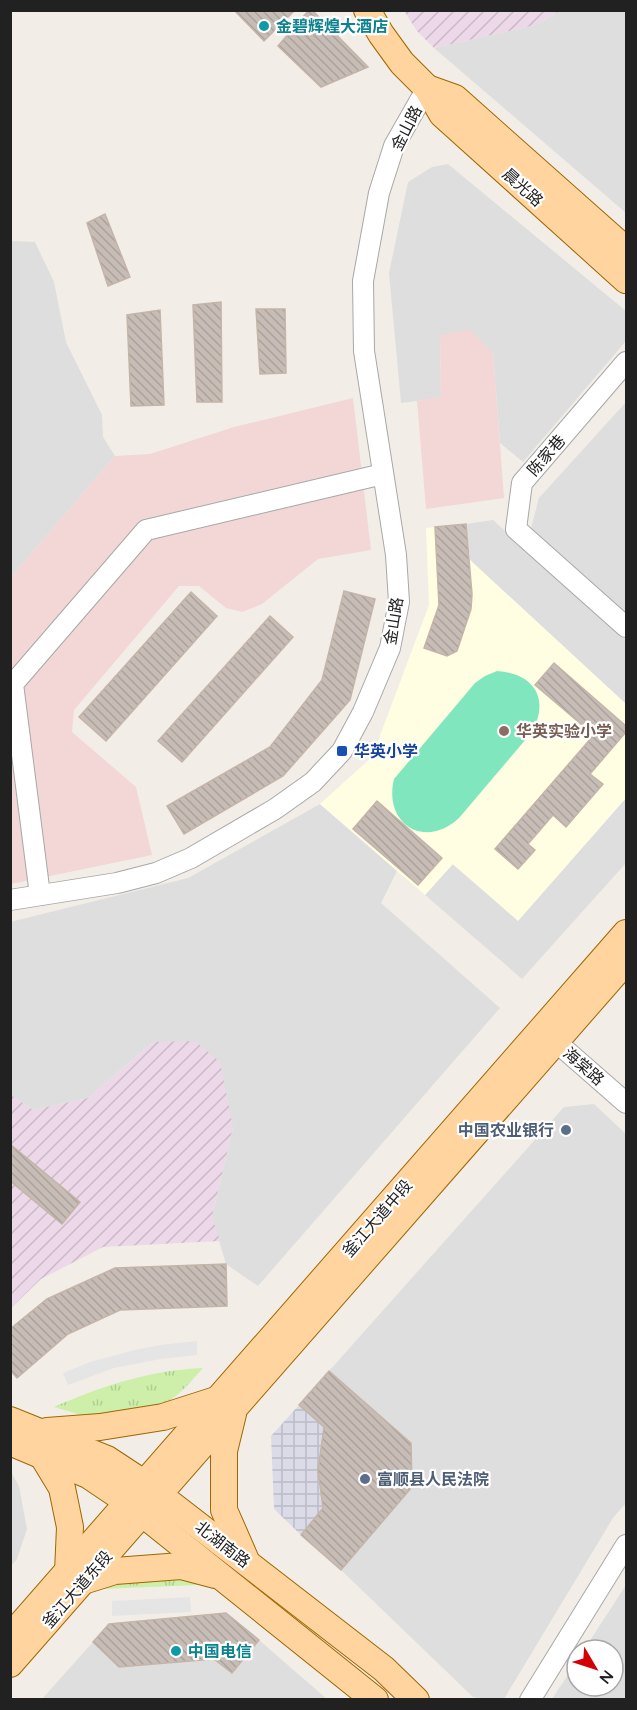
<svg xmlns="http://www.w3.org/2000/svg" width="637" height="1710" font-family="Quicksand,'Noto Sans SC',sans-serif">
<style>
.residential{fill:#dfdede}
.commercial{fill:#f3d6d6}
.industrial{fill:url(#industrial-furrows)}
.education{fill:#fffee3}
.grass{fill:url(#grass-tufts)}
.pitch{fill:#80e6bd}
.parking{fill:#e5e5e5}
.plaza{fill:url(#plaza-grid)}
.building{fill:url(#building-back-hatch);stroke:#c5b4a8;stroke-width:1.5}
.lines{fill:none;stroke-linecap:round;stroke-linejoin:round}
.minor-casing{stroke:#a8a8a8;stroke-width:22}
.major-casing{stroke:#9e6700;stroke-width:28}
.minor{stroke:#fff;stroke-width:20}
.major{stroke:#ffd49f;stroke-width:26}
.culture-dot{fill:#0f9aa8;stroke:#fff;stroke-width:2}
.education-dot{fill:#8d6e63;stroke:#fff;stroke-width:2}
.transit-dot{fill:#1a4fb4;stroke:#fff;stroke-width:2}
.service-dot{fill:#5c6f8a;stroke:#fff;stroke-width:2}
.labels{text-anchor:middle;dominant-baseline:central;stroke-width:4.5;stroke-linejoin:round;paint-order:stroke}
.culture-label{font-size:16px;font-weight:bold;fill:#0d838f;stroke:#fff;text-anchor:start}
.street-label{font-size:16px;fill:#212121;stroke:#fff}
.education-label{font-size:16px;font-weight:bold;fill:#785e54;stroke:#fff;text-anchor:start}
.transit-label{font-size:16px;font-weight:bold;fill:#164399;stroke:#fff;text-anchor:start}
.service-label{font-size:16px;font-weight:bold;fill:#4e5e75;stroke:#fff;text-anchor:end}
</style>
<defs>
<pattern id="industrial-furrows" width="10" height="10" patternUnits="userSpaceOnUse" patternTransform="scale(1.5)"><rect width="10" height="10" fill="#ecd8e8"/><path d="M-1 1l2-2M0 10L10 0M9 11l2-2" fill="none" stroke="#cab9c7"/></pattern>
<pattern id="grass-tufts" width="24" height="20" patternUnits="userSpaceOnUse" patternTransform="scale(1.5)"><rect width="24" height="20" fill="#cdefaa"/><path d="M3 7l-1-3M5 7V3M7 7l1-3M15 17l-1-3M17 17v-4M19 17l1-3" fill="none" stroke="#b0cd92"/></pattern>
<pattern id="plaza-grid" width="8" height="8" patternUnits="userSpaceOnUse" patternTransform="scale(1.5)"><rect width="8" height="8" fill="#dbdbe8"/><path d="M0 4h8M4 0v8" fill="none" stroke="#bcbcc7"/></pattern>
<pattern id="building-back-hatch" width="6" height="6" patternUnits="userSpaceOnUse" patternTransform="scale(1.5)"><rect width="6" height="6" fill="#c7bdb6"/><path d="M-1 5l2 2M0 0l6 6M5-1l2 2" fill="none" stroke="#aba29c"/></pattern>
</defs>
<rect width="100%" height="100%" fill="#f2eee7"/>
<!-- residential -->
<g class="residential">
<polygon points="560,11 626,11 626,213 434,48 535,25"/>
<polygon points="448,164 626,311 626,341 523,462 500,443 493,353 440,335 441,398 401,403 389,273 408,182 432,167"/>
<polygon points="11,241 35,242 54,282 66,342 102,415 103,437 115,456 11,577"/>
<polygon points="626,402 626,616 531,528 539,498"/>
<polygon points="493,520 626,640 626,704 470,560 466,524"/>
<polygon points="626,798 626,863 522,979 425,895 452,864 518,920"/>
<polygon points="320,804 397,871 381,903 500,1008 258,1286 226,1264 212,1217 233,1127 153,1042 88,1098 33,1110 11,1095 10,922 188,878"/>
<polygon points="594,1104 626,1134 626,1503 613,1518 504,1699 483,1699 473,1697 341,1570 411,1444 329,1371 564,1107"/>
<polygon points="11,1472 19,1486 27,1529 17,1559 11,1566"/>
<polygon points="626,1585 626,1699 552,1699 577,1661 577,1686 613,1686 613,1650 584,1650"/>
<polygon points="259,1640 327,1699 41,1700 93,1642 119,1667 214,1659 232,1673"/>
</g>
<!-- commercial -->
<g class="commercial">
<polygon points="469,329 493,353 504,498 426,509 417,401 441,397 440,335"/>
<polygon points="353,398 371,550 318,559 262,604 242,612 226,608 199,586 179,586 74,710 72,732 136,787 152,855 11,884 11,577 115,456 150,454 234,427"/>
</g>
<!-- industrial -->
<g class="industrial">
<polygon points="404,11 560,11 535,25 434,48 417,31"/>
<polygon points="195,1041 220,1062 233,1127 212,1217 220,1241 103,1247 41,1279 11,1308 11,1095 33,1110 88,1098 153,1042"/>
</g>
<!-- education -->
<polygon class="education" points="466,524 470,560 626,704 626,798 518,921 453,864 425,895 320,804 372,757 429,605 426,528"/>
<!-- grass -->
<g class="grass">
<path d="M 203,1368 C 191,1381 180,1396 163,1404 L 98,1418 L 91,1418 L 54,1407 C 102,1386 150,1370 203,1368 Z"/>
<polygon points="174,1577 190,1580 198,1585 102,1589 110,1583"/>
</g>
<!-- pitch -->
<path class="pitch" d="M 497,671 C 534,673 550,699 532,732 L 459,818 C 425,850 383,824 394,779 L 475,683 L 485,676 Z"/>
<!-- parking -->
<g class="parking">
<polygon points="197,1341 197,1355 161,1359 114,1368 68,1385 63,1373 90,1362 135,1350 160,1345"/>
<polygon points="190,1597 191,1612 112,1616 112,1601"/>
</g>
<!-- plaza -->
<polygon class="plaza" points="299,1405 324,1427 318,1470 323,1508 301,1535 274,1509 271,1436"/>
<!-- building -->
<g class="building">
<polygon points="234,10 295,10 264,41"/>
<polygon points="309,10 312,10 368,67 321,87 278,46"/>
<polygon points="105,214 130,277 108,286 87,223"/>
<polygon points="221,302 222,402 197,402 193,305"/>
<polygon points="256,309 285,309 286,373 260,374"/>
<polygon points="160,310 164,405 131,406 127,315"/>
<polygon points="466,524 472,594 471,609 457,651 447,656 424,648 439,605 435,527"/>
<polygon points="344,591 375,599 350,700 283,776 184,834 167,806 270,747 322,680"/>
<polygon points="191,592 217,616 106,741 79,717"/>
<polygon points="270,616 293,637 182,762 158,741"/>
<polygon points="554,663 626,726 626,732 590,774 603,784 566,827 553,815 528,844 535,850 518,869 495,849 599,729 587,719 582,725 535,685"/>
<polygon points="377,801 442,858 418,885 353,829"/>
<polygon points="10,1144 80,1202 62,1224 10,1181"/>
<polygon points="226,1264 227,1306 120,1310 68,1334 17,1378 10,1370 10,1329 47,1299 115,1268"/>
<polygon points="329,1371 411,1443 412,1487 341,1570 301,1535 323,1508 318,1470 324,1427 299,1405"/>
<polygon points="226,1613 259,1640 232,1673 214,1659 119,1667 93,1642 109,1624"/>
</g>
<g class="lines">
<!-- minor casing -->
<g class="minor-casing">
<g id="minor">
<polyline points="626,362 522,483 516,529 626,627"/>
<polyline points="40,895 13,684 146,530 383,474"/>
<polyline points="10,900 117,883 156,873 191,858 275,809 313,782 342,751 363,712 390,648 399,602 396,555 364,351 363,281 379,193 394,146 427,88"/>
<polyline points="546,1033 626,1103"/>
<polyline points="530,1700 626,1545"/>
</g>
</g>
<!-- major casing -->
<g class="major-casing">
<g id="major">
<polyline points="367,10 381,34 402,63 427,88 442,114 626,280"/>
<polyline points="427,88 455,98 626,250"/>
<polyline points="233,1414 224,1451 224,1510 245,1558"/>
<polyline points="10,1420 107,1459 145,1484 384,1669 416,1700"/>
<polyline points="47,1431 100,1427 163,1417 219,1399"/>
<polyline points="10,1442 88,1475 128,1502 375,1700"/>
<polyline points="42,1455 62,1488 70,1527 68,1572"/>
<polyline points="83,1581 115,1571 181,1566 215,1575"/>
<polyline points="10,1637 626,933"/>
<polyline points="10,1664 626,961"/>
</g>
</g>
<!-- minor -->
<use href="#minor" class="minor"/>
<!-- major -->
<use href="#major" class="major"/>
</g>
<!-- markers -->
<g class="culture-dot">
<circle cx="264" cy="26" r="6"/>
<circle cx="176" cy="1651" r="6"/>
</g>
<circle class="education-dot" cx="504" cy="731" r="6"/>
<rect class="transit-dot" x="336" y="745" width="12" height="12" rx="3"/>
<g class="service-dot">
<circle cx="566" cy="1130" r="6"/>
<circle cx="365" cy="1479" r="6"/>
</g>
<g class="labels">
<!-- culture labels -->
<g class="culture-label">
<text x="276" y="26">金碧辉煌大酒店</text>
<text x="188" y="1651">中国电信</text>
</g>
<!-- street labels -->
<g class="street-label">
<text transform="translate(406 128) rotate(-63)">金山路</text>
<text transform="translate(523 187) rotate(42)">晨光路</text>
<text transform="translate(546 455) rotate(-49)">陈家巷</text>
<text transform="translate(393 621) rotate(-81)">金山路</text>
<text transform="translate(584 1066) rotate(41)">海棠路</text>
<text transform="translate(377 1218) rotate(-49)">釜江大道中段</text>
<text transform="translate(223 1544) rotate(38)">北湖南路</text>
<text transform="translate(77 1589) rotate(-49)">釜江大道东段</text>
</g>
<!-- education labels -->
<g class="education-label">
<text x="516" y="731">华英实验小学</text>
</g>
<!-- transit labels -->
<g class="transit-label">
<text x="354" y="751">华英小学</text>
</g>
<!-- service labels -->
<g class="service-label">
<text x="554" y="1130">中国农业银行</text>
<text x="377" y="1479" text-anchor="start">富顺县人民法院</text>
</g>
</g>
<!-- border -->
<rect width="637" height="1710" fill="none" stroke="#212121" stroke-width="24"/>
<!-- north arrow -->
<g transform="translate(595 1668) rotate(129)"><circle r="28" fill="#ffffff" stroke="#a6a6a6" stroke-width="1.5"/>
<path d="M0-4.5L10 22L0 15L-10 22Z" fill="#d20004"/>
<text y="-9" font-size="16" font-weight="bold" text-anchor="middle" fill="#212121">N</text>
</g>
</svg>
